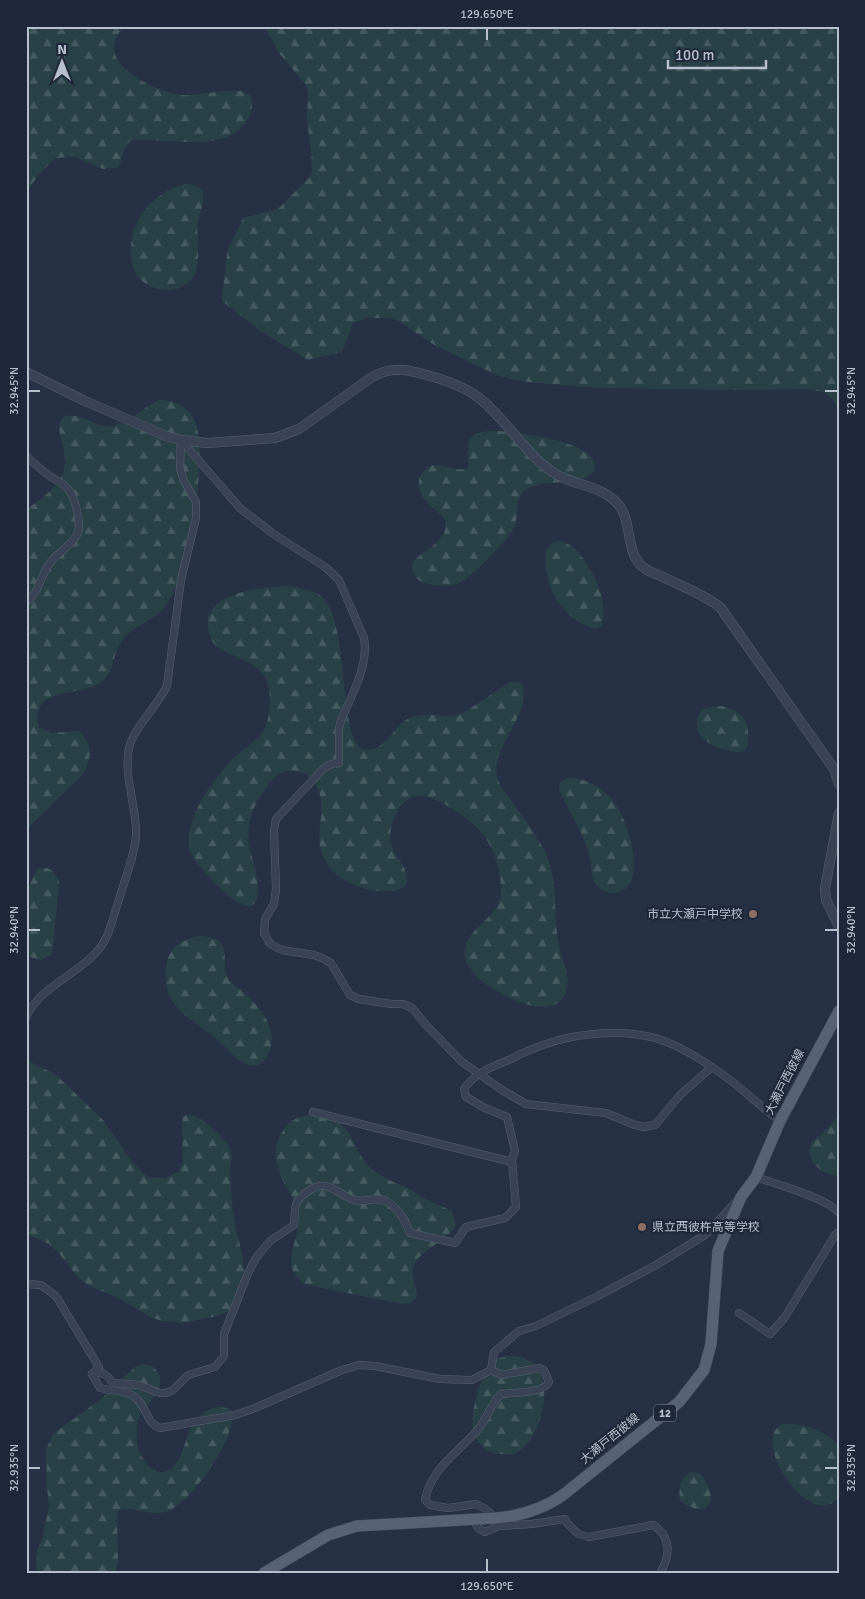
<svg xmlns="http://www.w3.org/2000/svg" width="865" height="1599" font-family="Signika,'Noto Sans JP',sans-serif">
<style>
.forest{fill:url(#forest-firs)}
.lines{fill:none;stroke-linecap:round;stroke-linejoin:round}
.minor-casing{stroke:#596172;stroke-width:8}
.tertiary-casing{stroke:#596172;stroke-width:10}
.primary-casing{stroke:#444c5e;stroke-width:12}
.minor{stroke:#3a4355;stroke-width:7}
.tertiary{stroke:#3a4355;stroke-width:9}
.primary{stroke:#586275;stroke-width:11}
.ticks{fill:none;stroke:#b8bfce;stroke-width:2}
.education-dot{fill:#8d6e63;stroke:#1f283a;stroke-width:2}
.labels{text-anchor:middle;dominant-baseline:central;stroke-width:4.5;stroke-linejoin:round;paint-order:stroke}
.shield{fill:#1f283a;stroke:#8a92a2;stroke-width:1}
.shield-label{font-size:11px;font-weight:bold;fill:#b8bfce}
.poi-label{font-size:12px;fill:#b8bfce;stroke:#1f283a;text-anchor:end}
.street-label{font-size:12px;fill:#b8bfce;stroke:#1f283a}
.neatline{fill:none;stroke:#b8bfce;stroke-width:2}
.ticks-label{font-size:12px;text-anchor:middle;fill:#b8bfce}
</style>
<defs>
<pattern id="forest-firs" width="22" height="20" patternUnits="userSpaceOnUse" patternTransform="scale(1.25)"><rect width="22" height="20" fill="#284146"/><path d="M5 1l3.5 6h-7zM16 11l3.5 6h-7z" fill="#455b60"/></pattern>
</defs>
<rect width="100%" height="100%" fill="#263145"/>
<!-- forest -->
<g class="forest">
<path d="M 26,26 L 125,26 C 88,61 153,91 182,95 C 193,96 205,93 216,92 C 225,91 235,91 244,91 C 252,96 254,101 251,110 C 239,158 167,137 132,140 C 121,147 124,158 118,168 L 103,169 L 75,157 L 55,158 L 38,175 L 26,194 Z"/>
<polygon points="263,26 839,26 839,409 833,400 824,392 806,389 740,390 597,388 527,382 499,376 451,353 431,343 399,321 389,318 367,318 353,323 342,352 308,360 262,332 222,301 227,252 243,218 278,209 310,177 312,172 311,151 307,119 308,95 306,85 279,53 271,38"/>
<path d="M 185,184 C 192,185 199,184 202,191 C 206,201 200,211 198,221 C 196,236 200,252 197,267 C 193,287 172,294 155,288 C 122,278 127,233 144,211 C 155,197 169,188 185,184 Z"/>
<path d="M 159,400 C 176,400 191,407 196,425 C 206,452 193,531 185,560 C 181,576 173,598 161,611 C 148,624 130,626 120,644 C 113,655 113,673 103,681 C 82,698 28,685 39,727 L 52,733 L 79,731 C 93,743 92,761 82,775 L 26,830 L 26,509 C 40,501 61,485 64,469 C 68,454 59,439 59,426 C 60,421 62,419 65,416 C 84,413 94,428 111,426 C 129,424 143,407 159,400 Z"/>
<path d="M 500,431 C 521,434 588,440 594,463 C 601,488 539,477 524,491 C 513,502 520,518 513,530 C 507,541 470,579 459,583 C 450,587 438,586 429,584 C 416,581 412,576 412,563 C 421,552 440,545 445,530 C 453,511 415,508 419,479 C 420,475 424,470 428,467 C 441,460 457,475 469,467 C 465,435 470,431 500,431 Z"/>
<path d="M 559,541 C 563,542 567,543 570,545 C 590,560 611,602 601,627 L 595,629 C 560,619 542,583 546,549 L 552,543 Z"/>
<path d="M 292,586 C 302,589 313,590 321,596 C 351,619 337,743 364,749 C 384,753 392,729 406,720 C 422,710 445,719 462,714 L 510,682 L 518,682 L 522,684 C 533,712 490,749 497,776 C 499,786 507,795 513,803 C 525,821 540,839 548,859 C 557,883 554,909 557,933 C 558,942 560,951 563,960 C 564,965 567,969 567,975 C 572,1013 537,1011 512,999 C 492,989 453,969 468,940 C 476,925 494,917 500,900 C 502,894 501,884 500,877 C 498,863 493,849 485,837 C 474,821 443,800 424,796 C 401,792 387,824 391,843 C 395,861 409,862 406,885 C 397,894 383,891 371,890 C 348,886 325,871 320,846 C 317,827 326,808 318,789 C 315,780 306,772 297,771 C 285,769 276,774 269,784 C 254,803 246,820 249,845 C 251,854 254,863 256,873 C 257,881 259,890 257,898 C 249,927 196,865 191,853 C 180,823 214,778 234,758 C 245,748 263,738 267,722 C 271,709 272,685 263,674 C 251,660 230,656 216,646 C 211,641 209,634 208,627 C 204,590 268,587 292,586 Z"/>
<path d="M 722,706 C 746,712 751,724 747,748 L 742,752 C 726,753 693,742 697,721 C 697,718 700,713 702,710 L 709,707 Z"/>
<path d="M 575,778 C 589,781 602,788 611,798 C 628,816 652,891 613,893 C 607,893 600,890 596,885 C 591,878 592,867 590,859 C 585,833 569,813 559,789 L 560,782 L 565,779 Z"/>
<polygon points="38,868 47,868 53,871 59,881 53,949 51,955 41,960 26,956 26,892"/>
<path d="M 199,936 C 240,938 216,963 230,981 C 234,986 241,990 245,993 C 260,1007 277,1028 270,1049 C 268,1055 265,1061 260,1064 C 254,1067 247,1065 242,1062 C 234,1058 227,1048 220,1042 C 207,1029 187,1020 176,1006 C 169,998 166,988 166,978 C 165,952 174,942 199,936 Z"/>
<polygon points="26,1060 55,1074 103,1120 133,1163 147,1177 166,1178 179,1171 183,1161 182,1125 183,1117 186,1115 192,1115 203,1120 219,1134 228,1145 232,1155 230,1170 232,1203 235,1225 243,1258 245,1286 242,1301 236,1309 213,1317 182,1323 163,1321 152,1318 119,1298 92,1287 79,1279 58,1252 49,1244 26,1233"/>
<path d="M 308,1115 C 357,1114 346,1146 373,1170 C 385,1180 399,1183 411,1190 C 415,1192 417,1195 421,1197 C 431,1202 442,1206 452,1211 L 456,1225 C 447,1242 423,1247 414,1265 C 407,1281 431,1302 402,1304 L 307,1285 C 276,1266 300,1243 299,1216 C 299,1205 292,1197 287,1188 C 278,1172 270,1151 281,1134 C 289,1121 293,1119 308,1115 Z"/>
<polygon points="839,1115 839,1177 822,1171 812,1162 809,1150 812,1142 823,1133"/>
<path d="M 509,1356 C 517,1356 524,1357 531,1362 C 557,1379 541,1440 516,1453 C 512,1455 505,1455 501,1454 C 495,1454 488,1452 484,1448 C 478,1442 474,1436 473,1428 C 470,1412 482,1366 498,1359 C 501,1357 506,1357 509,1356 Z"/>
<path d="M 142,1364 C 148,1365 155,1366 158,1373 C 168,1390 143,1406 138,1420 C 136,1428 136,1444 139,1451 C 143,1459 149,1471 160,1472 C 179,1474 184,1444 189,1432 C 196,1416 215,1399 232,1411 C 232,1417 232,1424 230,1430 C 223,1453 189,1506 165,1512 C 150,1516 135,1507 120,1509 L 117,1513 L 118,1562 L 115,1573 L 38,1573 L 36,1568 L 37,1550 L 42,1539 L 49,1507 L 47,1487 L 46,1450 L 53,1434 L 101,1399 L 135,1367 Z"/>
<path d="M 782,1424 C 808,1424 819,1428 839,1445 L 839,1497 C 813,1529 766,1461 773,1436 C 774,1430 778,1427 782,1424 Z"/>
<path d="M 690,1472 L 699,1473 C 721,1495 711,1523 680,1501 C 679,1486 678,1480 690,1472 Z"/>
</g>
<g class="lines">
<!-- minor casing -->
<g class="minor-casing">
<g id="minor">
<path d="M 181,440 L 240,508 L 272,533 L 325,567 L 339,580 L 364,638 C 369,665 352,695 341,720 L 339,729 L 339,763 L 332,764 L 325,767 L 276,819 L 274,830 L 276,889 L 274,904 L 265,919 L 264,933 L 270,944 L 282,950 L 314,955 L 322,958 L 331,963 L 350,995 L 359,999 L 391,1004 L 403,1004 L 412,1008 L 427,1026 L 462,1062 L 502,1090 L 526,1104 L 606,1113 L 635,1125 L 644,1127 L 655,1125 L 681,1094 L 712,1067 C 737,1083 757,1104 780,1121"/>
<path d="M 26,455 L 30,460 C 37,466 44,472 51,477 C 56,480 63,483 67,488 C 75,496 81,521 78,532 C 75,543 56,554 50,563 C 40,576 40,592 26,602"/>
<path d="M 26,1017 C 43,980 92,972 108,934 C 113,920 117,905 122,890 C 127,873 135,854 136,835 C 137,807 123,776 129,748 C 133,729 158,705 167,686 L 181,580 L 196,518 L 196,502 L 183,479 L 180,467 L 181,440"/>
<polyline points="313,1112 508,1161 512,1160"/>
<path d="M 756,1177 C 776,1184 827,1198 839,1213"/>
<polyline points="26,1284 41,1285 56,1296 99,1367 92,1374"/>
<polyline points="739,1313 770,1334 785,1317 835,1235 839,1232"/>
<path d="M 491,1370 L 502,1375 L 539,1368 L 544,1370 L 549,1382 C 543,1394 515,1392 501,1394 C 491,1404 488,1416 480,1427 C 461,1451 431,1467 425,1500 L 430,1505 L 448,1508 L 476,1504 L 484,1508 L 496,1518"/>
<polyline points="491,1370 494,1352 519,1331 536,1326 596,1297 656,1265 705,1235 735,1203"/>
<path d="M 92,1374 C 103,1371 106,1374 113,1383 L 139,1385 L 160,1393 L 166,1393 L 173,1390 L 188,1375 L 215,1367 L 224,1356 L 224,1334 L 248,1273 L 256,1258 L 270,1241 L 294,1225 C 295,1218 294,1207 297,1202 C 302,1194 316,1184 326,1186 C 332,1187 345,1197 354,1200 C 361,1202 369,1200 377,1199 C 393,1199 405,1219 410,1233 L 455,1243 L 466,1227 L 505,1218 L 516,1207 L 512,1160 L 515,1151 L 507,1117 L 485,1108 L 466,1097 L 464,1089 C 474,1073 494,1066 511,1059 C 522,1053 534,1048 546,1044 C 576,1033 623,1029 655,1038 C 676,1044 694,1055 712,1067"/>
<path d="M 92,1374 L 100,1388 C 111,1391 126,1390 135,1397 C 147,1406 146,1424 160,1428 L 235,1415 L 255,1408 L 342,1370 L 359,1365 L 375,1366 L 440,1379 L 472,1380 L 491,1370"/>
<path d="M 473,1519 L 478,1528 L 485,1532 L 499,1526 L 531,1524 L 565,1519 L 567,1523 L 578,1534 L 589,1537 L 653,1525 C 671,1536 671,1555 660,1573"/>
</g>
</g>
<!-- tertiary casing -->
<g class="tertiary-casing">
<g id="tertiary">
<path d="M 26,372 L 85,401 L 166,436 L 181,440 L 207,443 L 275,438 L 299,429 L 372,377 C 390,367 404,369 423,374 C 442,379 464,386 479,398 C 506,419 523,451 551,471 C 572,487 605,484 621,508 C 632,525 626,554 643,567 C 648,572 657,574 663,577 C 683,587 703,594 720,607 L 834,769 L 839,784"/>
<polyline points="839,813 825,888 826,900 839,926"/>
</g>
</g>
<!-- primary casing -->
<g class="primary-casing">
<path id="primary" d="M 264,1573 L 328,1535 L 357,1526 L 496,1518 C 520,1516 543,1509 563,1495 L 679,1402 L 704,1370 L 711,1344 L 718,1251 L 741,1197 L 756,1177 L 780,1121 L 839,1011"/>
</g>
<!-- minor -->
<use href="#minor" class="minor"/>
<!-- tertiary -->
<use href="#tertiary" class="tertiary"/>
<!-- primary -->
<use href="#primary" class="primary"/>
</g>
<!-- ticks -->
<path class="ticks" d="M 487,28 L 487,40M 28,391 L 40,391M 825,391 L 838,391M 28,930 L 40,930M 825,930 L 838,930M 28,1468 L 40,1468M 825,1468 L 838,1468M 487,1559 L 487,1572"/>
<!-- markers -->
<g class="education-dot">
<circle cx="753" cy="914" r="5"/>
<circle cx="642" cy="1227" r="5"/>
</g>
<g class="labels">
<!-- shield labels -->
<rect class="shield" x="654" y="1404.5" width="22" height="17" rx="4"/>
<g class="shield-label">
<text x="665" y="1413">12</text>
</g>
<!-- poi labels -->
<g class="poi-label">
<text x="743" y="914">市立大瀬戸中学校</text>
<text x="652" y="1227" text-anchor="start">県立西彼杵高等学校</text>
</g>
<!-- street labels -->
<g class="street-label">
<text transform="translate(785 1082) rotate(-63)">大瀬戸西彼線</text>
<text transform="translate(610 1439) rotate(-39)">大瀬戸西彼線</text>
</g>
</g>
<!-- border -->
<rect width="865" height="1599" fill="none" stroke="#1f283a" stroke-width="55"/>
<!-- north arrow -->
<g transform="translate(62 62)" stroke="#1f283a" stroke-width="4" paint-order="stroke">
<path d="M0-4L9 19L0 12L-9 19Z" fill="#b8bfce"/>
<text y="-8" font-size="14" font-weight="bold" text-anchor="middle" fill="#b8bfce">N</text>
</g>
<!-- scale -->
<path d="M668 60v8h98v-8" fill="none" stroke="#b8bfce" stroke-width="2.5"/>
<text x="675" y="60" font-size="15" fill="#b8bfce" stroke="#1f283a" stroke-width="4" paint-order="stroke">100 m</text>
<rect x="28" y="28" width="810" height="1544" class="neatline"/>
<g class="ticks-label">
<text x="487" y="18">129.650°E</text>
<text transform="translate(14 391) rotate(-90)" y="4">32.945°N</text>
<text transform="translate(851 391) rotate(-90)" y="4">32.945°N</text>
<text transform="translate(14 930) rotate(-90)" y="4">32.940°N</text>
<text transform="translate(851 930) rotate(-90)" y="4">32.940°N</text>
<text transform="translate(14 1468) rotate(-90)" y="4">32.935°N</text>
<text transform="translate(851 1468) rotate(-90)" y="4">32.935°N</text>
<text x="487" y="1590">129.650°E</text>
</g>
</svg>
